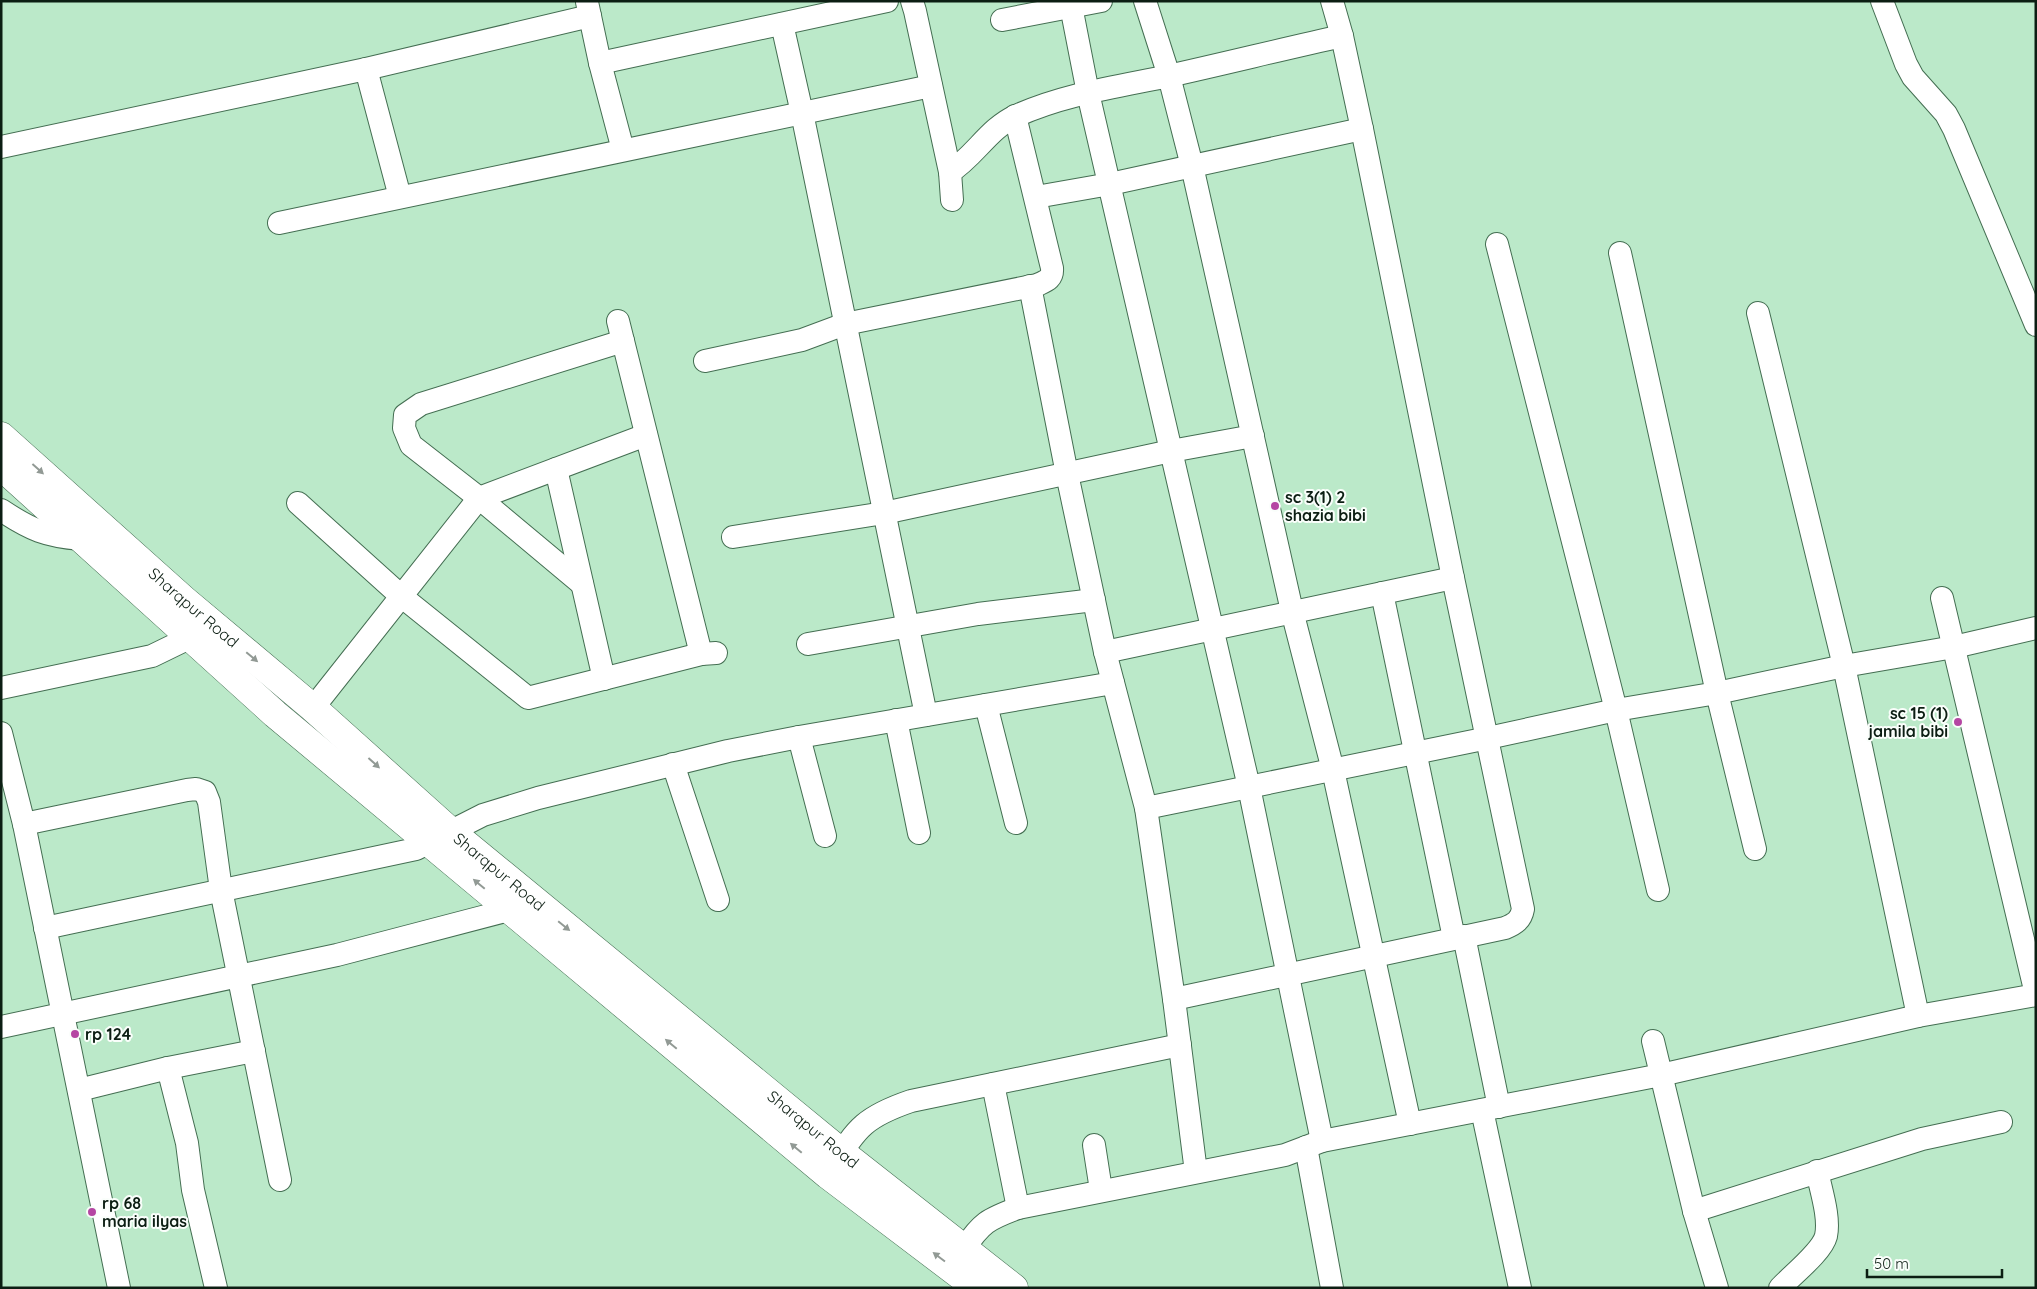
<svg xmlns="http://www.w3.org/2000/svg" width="2037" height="1289" font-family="Quicksand,sans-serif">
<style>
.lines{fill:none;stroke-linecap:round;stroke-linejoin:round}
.minor-casing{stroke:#446e52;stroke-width:24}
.major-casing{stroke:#446e52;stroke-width:29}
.minor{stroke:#fff;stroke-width:22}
.major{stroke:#fff;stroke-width:28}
.oneway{fill:#929a95}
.poi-dot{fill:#b546a3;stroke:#fafefb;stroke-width:2}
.labels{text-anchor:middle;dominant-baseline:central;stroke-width:4;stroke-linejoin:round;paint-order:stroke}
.poi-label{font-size:16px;font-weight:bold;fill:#0c1e13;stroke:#fafefb;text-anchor:start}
.street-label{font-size:16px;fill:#0c1e13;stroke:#fafefb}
</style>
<rect width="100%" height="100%" fill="#bbe9c9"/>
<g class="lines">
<!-- minor casing -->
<g class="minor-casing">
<g id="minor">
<polyline points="912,1 915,11 950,172 952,200"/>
<polyline points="1070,1 1088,93 1249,787 1322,1141"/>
<polyline points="1145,1 1169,76 1192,166 1292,611 1333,770 1410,1124"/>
<polyline points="1882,1 1906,64 1913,77 1946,114 1954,129 2036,325"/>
<polyline points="587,2 600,63 623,150"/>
<polyline points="1002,20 1101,1"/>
<polyline points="782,24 802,113 926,715"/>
<polyline points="600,63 887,1"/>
<polyline points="366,69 400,197"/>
<polyline points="1,147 366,69 590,16"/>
<path d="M 950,172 C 975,156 989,128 1016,116 C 1062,95 1115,87 1164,77 C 1223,64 1283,49 1342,36"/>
<polyline points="1036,197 1110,184 1362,129"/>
<polyline points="279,223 931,86"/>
<polyline points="1497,244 1616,710 1658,890"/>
<polyline points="1620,253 1717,693 1755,849"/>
<polyline points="1030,286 1067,474 1105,652 1146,808 1174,999 1196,1172"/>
<polyline points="1758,313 1844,666 1918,1016"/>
<polyline points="618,321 701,654"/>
<path d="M 705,361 L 802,340 L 845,324 L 1037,285 C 1046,281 1053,279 1052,268 L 1015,116"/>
<polyline points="556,469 604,679"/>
<polyline points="298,503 401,596 528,698 701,654 716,653"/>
<path d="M 1,510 C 31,530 46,536 81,539"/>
<polyline points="733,537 884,513 1171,451 1253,436"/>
<polyline points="582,584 479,498 411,445 404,428 405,415 421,404 623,341"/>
<polyline points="1382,593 1454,938"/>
<polyline points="1942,598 2036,994"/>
<polyline points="808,644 978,614 1094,600"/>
<polyline points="1105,652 1453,578"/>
<polyline points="1,688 152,656 191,637"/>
<polyline points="986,705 1016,823"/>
<polyline points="313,708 479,498 646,435"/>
<polyline points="896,720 919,833"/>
<polyline points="1,733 24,824 119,1288"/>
<polyline points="799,737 825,836"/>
<polyline points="673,764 718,900"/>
<polyline points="1146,808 1488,738 1616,710 1717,693 1844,666 1954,647 2036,628"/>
<polyline points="24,824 187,790 196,789 205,792 209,802 221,890 280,1180"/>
<polyline points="45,928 416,849 483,815 538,798 728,751 799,737 1113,683"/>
<polyline points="1464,936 1499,1107"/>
<path d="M 1174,999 L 1505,928 C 1515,924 1521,920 1523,909 L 1453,578 L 1362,129 L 1342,36 L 1332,1"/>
<polyline points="1,1027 337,955 509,910"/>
<polyline points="1653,1041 1694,1211 1717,1288"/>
<polyline points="168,1068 187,1143 193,1190 216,1288"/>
<polyline points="993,1084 1018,1208"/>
<polyline points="79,1090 168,1068 254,1051"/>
<polyline points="1482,1110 1520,1288"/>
<polyline points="1094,1145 1101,1190"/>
<polyline points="1306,1147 1332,1288"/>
<path d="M 833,1167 C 856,1127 867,1116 911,1101 L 1180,1045"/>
<polyline points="1694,1211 1922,1139 2001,1122"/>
<path d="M 964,1249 C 981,1223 988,1219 1018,1208 L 1285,1155 L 1322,1141 L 1661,1075 L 1918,1016 L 2036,995"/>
<path d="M 1780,1288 C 1791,1276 1822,1252 1826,1236 C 1830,1217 1821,1191 1817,1171"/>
</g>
</g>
<!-- major casing -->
<g class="major-casing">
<g id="major">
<path id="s1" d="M 1,436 L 183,599 L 313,708 L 450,831 L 841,1152 L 1014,1288"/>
<polyline points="1,466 275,714 828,1175 977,1288"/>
</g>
</g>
<!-- minor -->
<use href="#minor" class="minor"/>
<!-- major -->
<use href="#major" class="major"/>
</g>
<!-- one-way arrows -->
<defs><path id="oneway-solid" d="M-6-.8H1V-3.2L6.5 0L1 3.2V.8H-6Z" transform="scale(1.25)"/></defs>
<g class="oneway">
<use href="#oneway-solid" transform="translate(38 469) rotate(42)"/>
<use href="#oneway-solid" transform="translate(252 657) rotate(40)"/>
<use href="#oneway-solid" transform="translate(374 763) rotate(42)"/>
<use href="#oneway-solid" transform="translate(479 884) rotate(-140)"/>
<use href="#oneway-solid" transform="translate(564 926) rotate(39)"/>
<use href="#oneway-solid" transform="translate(671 1044) rotate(-140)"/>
<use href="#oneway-solid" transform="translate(796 1148) rotate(-140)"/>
<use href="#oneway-solid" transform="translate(939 1257) rotate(-143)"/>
</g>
<!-- markers -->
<g class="poi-dot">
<circle cx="1275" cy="506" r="5"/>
<circle cx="1958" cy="722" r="5"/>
<circle cx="75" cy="1034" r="5"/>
<circle cx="92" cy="1212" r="5"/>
</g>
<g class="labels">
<!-- poi labels -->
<g class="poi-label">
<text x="1285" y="497">sc 3(1) 2<tspan x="1285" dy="18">shazia bibi</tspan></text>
<text x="1948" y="713" text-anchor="end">sc 15 (1)<tspan x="1948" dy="18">jamila bibi</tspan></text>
<text x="85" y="1034">rp 124</text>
<text x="102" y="1203">rp 68<tspan x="102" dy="18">maria ilyas</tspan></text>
</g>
<!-- street labels -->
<g class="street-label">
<text stroke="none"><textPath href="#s1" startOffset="258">Sharqpur Road</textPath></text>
<text stroke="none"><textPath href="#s1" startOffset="662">Sharqpur Road</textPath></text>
<text stroke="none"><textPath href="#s1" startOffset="1068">Sharqpur Road</textPath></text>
</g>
</g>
<!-- border -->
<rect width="2037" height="1289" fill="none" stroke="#0c1e13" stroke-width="5"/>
<!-- scale -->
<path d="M1867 1269v8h135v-8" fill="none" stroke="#0c1e13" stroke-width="2.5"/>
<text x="1874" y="1269" font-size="15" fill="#0c1e13" stroke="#fafefb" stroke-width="4" paint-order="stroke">50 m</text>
</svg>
